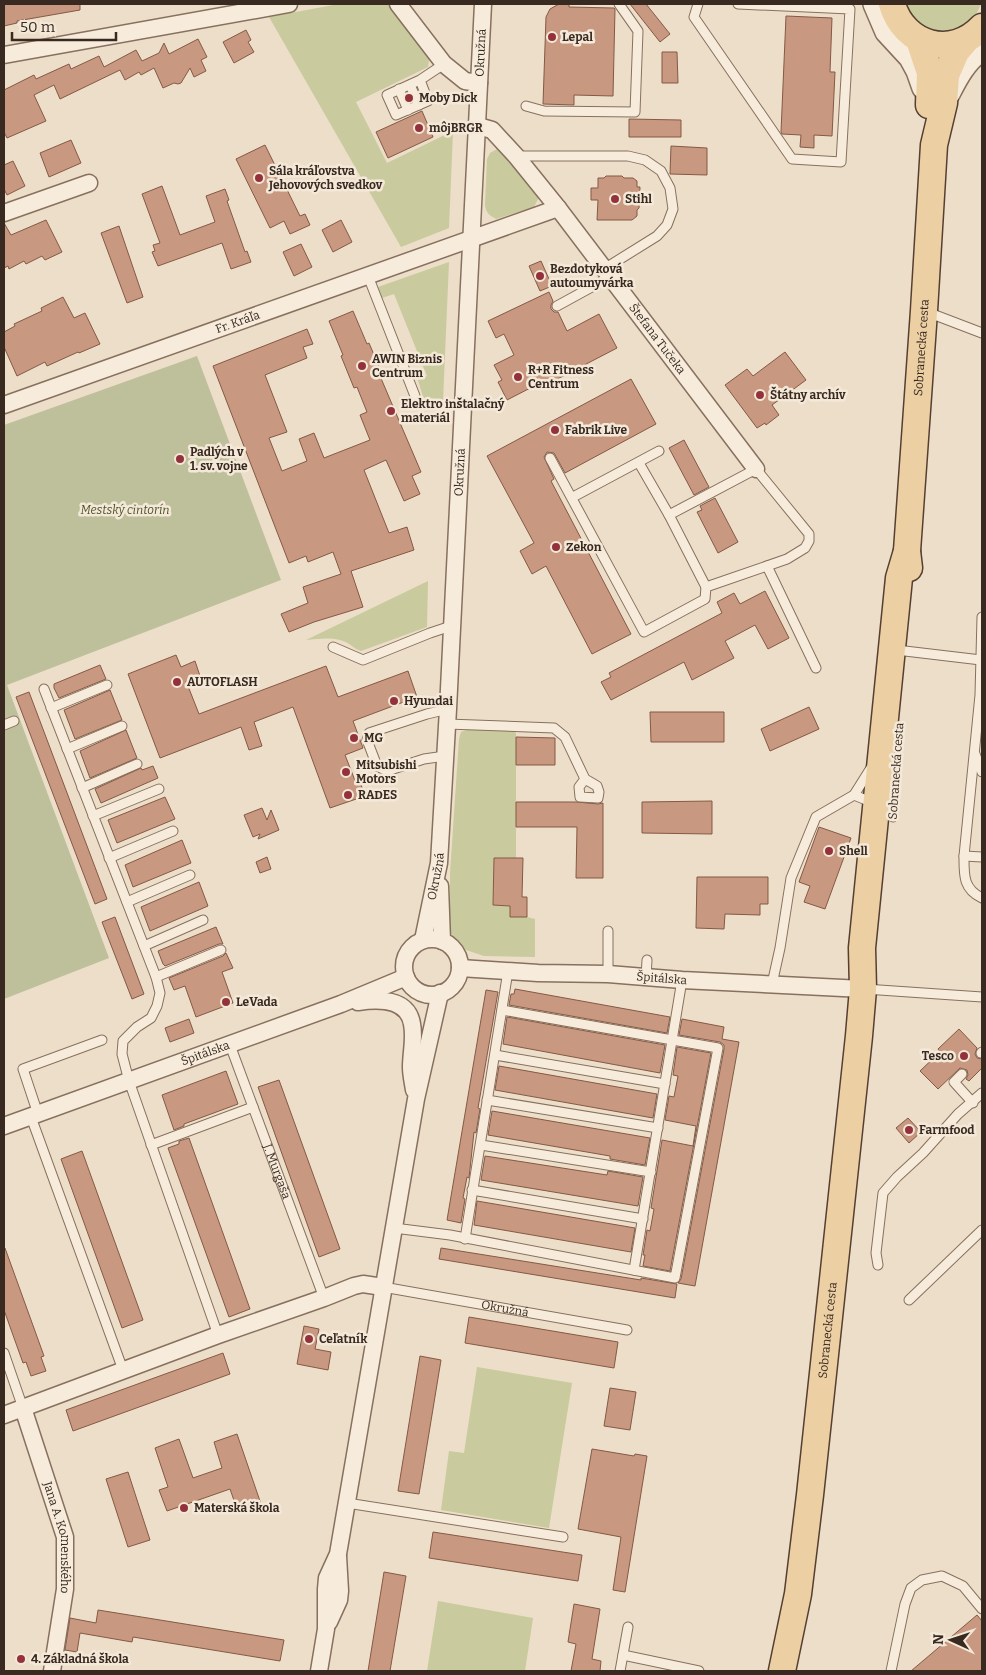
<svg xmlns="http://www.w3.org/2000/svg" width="986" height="1675" font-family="Bitter,serif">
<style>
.green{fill:#c9ca9d}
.cemetery{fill:#bec09b}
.building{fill:#c89881;stroke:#855945}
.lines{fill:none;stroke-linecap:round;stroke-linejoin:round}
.service-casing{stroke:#87705e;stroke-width:11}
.minor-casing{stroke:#87705e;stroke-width:19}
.tertiary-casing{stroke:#87705e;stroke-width:24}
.primary-casing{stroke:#563f32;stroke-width:29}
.service{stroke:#f7ecdb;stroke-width:9}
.minor{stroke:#f7ecdb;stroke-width:16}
.tertiary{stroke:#f7ecdb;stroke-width:21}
.primary{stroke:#eccfa3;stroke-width:26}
.poi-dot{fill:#93323b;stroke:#f4e9d8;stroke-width:2}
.labels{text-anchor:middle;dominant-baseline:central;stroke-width:5;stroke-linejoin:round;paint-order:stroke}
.poi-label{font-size:12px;font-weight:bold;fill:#392a21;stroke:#f4e9d8;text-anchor:start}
.street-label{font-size:12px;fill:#392a21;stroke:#f4e9d8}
.park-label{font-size:12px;font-style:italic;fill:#4d5429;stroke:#f4e9d8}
</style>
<rect width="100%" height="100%" fill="#ecdec8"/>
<!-- green -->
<g class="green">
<polygon points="339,4 392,4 430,54 428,67 356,102 387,163 453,131 449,228 401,247 269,17"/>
<polygon points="902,4 981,4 974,19 964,28 940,35 916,26"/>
<path d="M 497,149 L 503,150 L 537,194 L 538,199 L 534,207 L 496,219 C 489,215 486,213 485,205 L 487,159 L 490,153 Z"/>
<polygon points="449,262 443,401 426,407 418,380 427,376 394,294 382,298 378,287"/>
<path d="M 428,581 L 427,627 L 361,651 C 354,649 350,643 343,641 C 331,637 318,639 306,640 Z"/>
<polygon points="469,729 515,729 516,735 516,858 494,858 493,905 510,906 510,917 527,917 535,919 535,957 484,956 463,949 450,932 450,873 459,739 461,732"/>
<polygon points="477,1367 572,1383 549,1528 441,1510 449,1451 464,1453"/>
<polygon points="438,1601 533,1618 525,1671 427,1671"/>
</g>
<!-- cemetery -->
<polygon class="cemetery" points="197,356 281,580 7,685 109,958 4,999 4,425"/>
<!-- building -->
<g class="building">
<polygon points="4,4 80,4 80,10 17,21 17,23 4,26"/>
<polygon points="559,4 569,4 569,7 614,8 615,9 613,96 574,95 574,105 543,104 546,17 550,9"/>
<polygon points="630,4 646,4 670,34 660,42"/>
<polygon points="786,16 832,18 830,72 835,72 832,136 814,135 814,148 800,147 801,135 782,134 781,132"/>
<polygon points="246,30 251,40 248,42 254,52 234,63 223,42"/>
<polygon points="198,39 207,57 201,60 206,71 194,77 190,68 181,83 178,84 174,83 163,88 154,68 141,75 139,72 125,80 120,70 60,99 54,85 34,95 46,121 7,138 4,132 4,90 34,75 36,79 69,64 71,69 99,56 104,67 136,50 142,61 159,53 164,43 169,54"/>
<polygon points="662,52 677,52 678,83 662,83"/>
<polygon points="422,111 433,137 388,158 376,132"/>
<polygon points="629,119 681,120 681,137 629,137"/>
<polygon points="71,140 81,163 49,177 40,153"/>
<polygon points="265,145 300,216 305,214 310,225 290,234 284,221 270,228 236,159"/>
<polygon points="671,146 707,148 707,175 670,174"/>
<polygon points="13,161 25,186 7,195 4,189 4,165"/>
<polygon points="606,176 622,176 624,178 633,178 637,181 637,187 640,187 639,208 637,210 637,216 632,220 597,220 598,200 591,200 591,188 598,188 598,178 604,178"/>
<polygon points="162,186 180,235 215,222 206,196 225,189 229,200 227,201 245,252 247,251 251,262 231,269 222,243 158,266 152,252 155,251 153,245 160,243 142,194"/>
<polygon points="46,220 62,252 45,260 42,256 26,264 24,261 9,269 8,266 4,268 4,223 11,235"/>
<polygon points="341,220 352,242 333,252 322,230"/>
<polygon points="119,226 143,297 127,303 101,233"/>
<polygon points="301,244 312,267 294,276 283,252"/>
<polygon points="541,261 552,286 540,291 529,266"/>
<polygon points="549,292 553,301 551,305 551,309 554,312 558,312 567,331 599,314 617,348 542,387 540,383 507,400 498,382 502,380 494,365 514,355 504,334 496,338 488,321"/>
<polygon points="63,297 74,318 85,313 100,344 79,353 78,352 47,366 45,362 17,376 4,347 4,332 15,326 14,324 42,311 41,308"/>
<polygon points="353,311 367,344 369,343 383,376 380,376 421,472 412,476 420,494 404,501 386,460 364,470 389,533 407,527 414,550 351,571 363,607 314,622 289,632 281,614 308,603 303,587 341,574 333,552 308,562 306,556 289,563 213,366 307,329 313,344 303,347 307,358 265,375 287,432 269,438 282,471 307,461 299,439 314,433 324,458 370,440 360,415 367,412 357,387 354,388 341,356 343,355 329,321"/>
<polygon points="785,352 806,380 772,405 779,415 766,425 765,423 757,428 725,385 747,369 753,376"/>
<polygon points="631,379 656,424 565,473 554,453 547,452 544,457 554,479 551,481 631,634 592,654 546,566 532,574 520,551 534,543 487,456"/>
<polygon points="684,440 709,487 694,495 669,448"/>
<polygon points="715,498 738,542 718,553 697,512 702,510 700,506"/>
<polygon points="765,591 789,638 768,649 755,625 725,641 734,658 692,680 684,662 611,700 601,682 611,677 609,673 722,613 717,602 734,593 740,604"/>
<polygon points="176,655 181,667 195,661 200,676 186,681 199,714 326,666 338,697 408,671 417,697 353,721 363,748 345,755 356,783 360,782 365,796 330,808 293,707 254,722 262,746 249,750 241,727 160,758 128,674"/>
<polygon points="100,665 106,679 59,698 54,688 54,684"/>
<polygon points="110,690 122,720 75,739 64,710"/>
<polygon points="29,692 107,899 95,904 16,697"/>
<polygon points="809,707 819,729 770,751 761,729"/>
<polygon points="650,712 724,712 724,742 651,742"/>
<polygon points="126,730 137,758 90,778 80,751"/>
<polygon points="516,737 555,738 555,765 516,765"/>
<polygon points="153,766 158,778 101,803 95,789 141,768 142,770"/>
<polygon points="165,797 175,819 117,843 108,820"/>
<polygon points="712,801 712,834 642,833 642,802"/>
<polygon points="516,802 577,802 598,804 603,803 603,878 576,878 577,827 516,827"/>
<polygon points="262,808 267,820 271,810 279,830 258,839 260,834 253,837 244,815"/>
<polygon points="819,827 851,838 825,909 804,902 810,886 799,882"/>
<polygon points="182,840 191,863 133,887 125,865"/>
<polygon points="267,857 271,869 260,873 256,862"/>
<polygon points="494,858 523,858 522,897 527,897 527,917 510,917 510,906 493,905"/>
<polygon points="697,877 768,877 768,904 760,904 760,915 725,914 724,929 696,928"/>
<polygon points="199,882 208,906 150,931 141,907"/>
<polygon points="115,917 144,994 132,999 102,922"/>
<polygon points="216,927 223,944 219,944 165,966 163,964 158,951"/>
<polygon points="226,953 233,968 222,972 233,1003 196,1017 185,986 174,990 169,978 223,956"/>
<polygon points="515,989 670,1017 667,1033 509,1005 511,994 514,994"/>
<polygon points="486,990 498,992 478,1108 480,1109 476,1133 474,1132 469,1178 467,1177 463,1198 465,1199 461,1223 447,1220"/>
<polygon points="507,1017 665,1045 660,1073 503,1044"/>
<polygon points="189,1019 194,1033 170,1042 165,1028"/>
<polygon points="682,1019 724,1027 722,1039 739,1042 695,1286 678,1283 681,1279 724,1049 724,1045 720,1042 679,1035"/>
<polygon points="959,1029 977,1048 975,1054 977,1058 982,1059 982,1068 969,1081 966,1079 968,1075 967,1070 960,1068 938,1089 920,1071 940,1052 938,1049"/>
<polygon points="677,1047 711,1053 670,1271 643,1266 645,1255 643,1255 647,1230 650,1231 654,1209 651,1208 662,1140 693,1146 696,1126 665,1120 669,1096 674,1097 678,1076 673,1075"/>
<polygon points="499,1066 657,1094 653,1118 495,1090"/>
<polygon points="226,1071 238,1104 184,1124 184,1126 174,1130 162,1095"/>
<polygon points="279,1080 340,1249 319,1257 258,1087"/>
<polygon points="492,1111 650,1138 645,1165 610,1159 610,1156 488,1135"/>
<polygon points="908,1118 921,1132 909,1143 896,1128"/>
<polygon points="189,1138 250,1309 229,1317 168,1148 179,1144 179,1141"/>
<polygon points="82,1151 143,1320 122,1328 61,1159"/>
<polygon points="485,1156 607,1175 608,1171 643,1177 638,1206 481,1180"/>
<polygon points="477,1201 635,1228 631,1252 474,1225"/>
<polygon points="4,1248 5,1248 44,1356 41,1357 46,1371 31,1376 26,1362 23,1363 4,1310"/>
<polygon points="441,1248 641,1280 641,1278 677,1284 675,1298 439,1259"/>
<polygon points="469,1317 618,1342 614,1368 465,1343"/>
<polygon points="304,1326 319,1329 315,1349 331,1352 328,1370 297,1364"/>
<polygon points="223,1353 230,1374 73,1431 66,1410"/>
<polygon points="420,1356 441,1360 419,1494 398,1491"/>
<polygon points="610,1388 636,1392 630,1430 604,1426"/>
<polygon points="237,1434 261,1504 238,1512 230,1489 167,1511 159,1490 168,1487 155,1448 179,1439 193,1478 222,1468 214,1442"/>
<polygon points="592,1449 634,1456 635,1454 647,1456 625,1592 613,1590 621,1537 578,1529"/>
<polygon points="128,1472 150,1540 128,1547 106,1479"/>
<polygon points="433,1532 582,1555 578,1581 429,1558"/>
<polygon points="384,1572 406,1576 390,1671 368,1671"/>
<polygon points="574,1604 600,1609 592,1659 601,1661 600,1671 571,1671 576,1644 568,1642"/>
<polygon points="98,1610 284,1640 280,1661 133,1637 132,1642 80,1633 77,1652 65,1650 70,1618 96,1623"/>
<polygon points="977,1615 982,1621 982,1671 911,1671"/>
</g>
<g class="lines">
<!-- service casing -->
<g class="service-casing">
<g id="service">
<polyline points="698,4 694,17 792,159 841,162 850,9 738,4"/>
<polyline points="420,80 428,101 396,115 387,95 420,80 444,64"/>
<polyline points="410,85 419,105"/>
<polyline points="399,89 408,110"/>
<polyline points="526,106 544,111 635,112 638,31 619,4"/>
<polyline points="516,156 628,156 645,160 661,171 670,188 673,209 667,225 657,236 604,269"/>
<polyline points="368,276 415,396"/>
<polyline points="557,306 610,277"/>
<polyline points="927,312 982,333"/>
<polyline points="550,458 644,632 705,599 706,587 787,559 805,548 809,541 809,534 756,469 669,515"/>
<polyline points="639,463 669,515 706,587"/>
<polyline points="573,497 659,451"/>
<polyline points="767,566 816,668"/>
<path d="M 982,617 L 980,695 L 964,856 C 964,875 963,889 982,898"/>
<polyline points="333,647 363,660 430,633 451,626"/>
<polyline points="905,651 981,660"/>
<polyline points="44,689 156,977 160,993 157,1006 151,1018 137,1027 123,1041 122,1054 129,1081 218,1335"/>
<polyline points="51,708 107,685"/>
<polyline points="447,724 554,728 565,737 585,779 597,786 599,792 598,798 580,797 579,787 585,779"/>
<polyline points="4,725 14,721"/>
<polyline points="67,749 122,726"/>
<polyline points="975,754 982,772"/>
<polyline points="445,756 424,759 387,771 377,766 367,740 369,733 427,714 448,709"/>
<polyline points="82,788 137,764"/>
<polyline points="854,795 876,804 893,817"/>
<polyline points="93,816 159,789"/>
<polyline points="964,856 982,857"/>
<polyline points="109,858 173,831"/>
<polyline points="127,902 190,875"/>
<polyline points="608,931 608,974"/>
<polyline points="144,946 203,920"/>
<polyline points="156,977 221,950"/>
<polyline points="646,977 647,960"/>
<polyline points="772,984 780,948 791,878 816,817 854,795 871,768"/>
<polyline points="865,989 982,997"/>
<path id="s1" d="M 230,1045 L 324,1298"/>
<polyline points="981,1053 982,1052"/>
<polyline points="495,1055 665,1084"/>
<polyline points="962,1074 954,1082 973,1103"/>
<polyline points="487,1100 658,1128"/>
<polyline points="38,1114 23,1069 102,1040"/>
<polyline points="31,1117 123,1370"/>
<polyline points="151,1145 253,1107"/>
<polyline points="481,1145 651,1172"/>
<polyline points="472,1190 643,1219"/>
<polyline points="394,1228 450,1235 675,1278 718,1048 502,1010"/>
<polyline points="465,1239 508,971"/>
<polyline points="878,1265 876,1253 883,1193 897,1177 923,1153 958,1114 982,1093"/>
<polyline points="634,1270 682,980"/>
<path id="s2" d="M 383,1287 L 627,1330"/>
<polyline points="909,1300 982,1230"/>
<polyline points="4,1353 23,1408"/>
<polyline points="347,1503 563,1537"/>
<polyline points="623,1655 699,1671"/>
<polyline points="620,1671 628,1627"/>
<polyline points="891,1671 905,1604 911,1588 922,1580 942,1576 963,1586 982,1609"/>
</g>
</g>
<!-- minor casing -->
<g class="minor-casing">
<g id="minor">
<polyline points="398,4 444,64 465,81 479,83"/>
<polyline points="4,55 289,4"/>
<path id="s3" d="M 478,126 L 492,130 L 516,156 L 558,208 L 756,469"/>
<polyline points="4,213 89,183"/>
<path id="s4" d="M 4,405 L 558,208"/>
<polyline points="440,886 442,941"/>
<circle cx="432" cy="967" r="28"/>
<path id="s5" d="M 423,940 L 439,863 L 448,709 L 483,4"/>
<path id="s6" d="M 460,968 L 538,973 L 608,974 L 682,980 L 863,989"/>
<path d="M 358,1002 C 378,999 408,998 412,1024 C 415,1038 411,1053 411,1067 C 411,1075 413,1083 414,1090"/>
<path id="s7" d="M 4,1126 L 341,1004 L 406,977"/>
<path id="s8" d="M 23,1408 L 65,1537 L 65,1589 L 52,1671"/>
<polyline points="4,1415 218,1335 324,1298 354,1286 363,1284 383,1287"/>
<polyline points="329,1622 339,1600 340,1591 338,1556"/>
<polyline points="319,1671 326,1629 326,1589 327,1578 338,1554 416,1099 440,993"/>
</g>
</g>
<!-- tertiary casing -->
<g class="tertiary-casing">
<g id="tertiary">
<polyline points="874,4 886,32 910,58 917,71 923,88"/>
<path d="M 949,94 C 957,78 966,61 982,50"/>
</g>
</g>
<!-- primary casing -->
<g class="primary-casing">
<g id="primary">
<path d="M 892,4 C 904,46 952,59 982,27"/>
<polyline points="919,40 930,73 929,105"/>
<path id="s9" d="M 909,568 L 907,551 L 924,311 L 934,145 L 944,103 L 946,75 L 956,52 L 966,40"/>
<path id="s10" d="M 782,1671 L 798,1594 L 810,1495 L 859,1036 L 863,989 L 862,948 L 899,578 L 907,551"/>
</g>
</g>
<!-- service -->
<use href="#service" class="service"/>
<!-- minor -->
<use href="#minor" class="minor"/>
<!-- tertiary -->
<use href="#tertiary" class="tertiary"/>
<!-- primary -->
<use href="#primary" class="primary"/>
</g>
<!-- markers -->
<g class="poi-dot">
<circle cx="552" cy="37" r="5"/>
<circle cx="409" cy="98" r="5"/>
<circle cx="419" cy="128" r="5"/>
<circle cx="259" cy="178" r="5"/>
<circle cx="615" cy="199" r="5"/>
<circle cx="540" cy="276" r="5"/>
<circle cx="362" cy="366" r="5"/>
<circle cx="518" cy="377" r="5"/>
<circle cx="760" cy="395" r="5"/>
<circle cx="391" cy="411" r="5"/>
<circle cx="555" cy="430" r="5"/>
<circle cx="180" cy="459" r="5"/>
<circle cx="556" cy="547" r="5"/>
<circle cx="177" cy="682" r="5"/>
<circle cx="394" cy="701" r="5"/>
<circle cx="354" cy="738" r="5"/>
<circle cx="346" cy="772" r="5"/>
<circle cx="348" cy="795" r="5"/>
<circle cx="829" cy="851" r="5"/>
<circle cx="226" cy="1002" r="5"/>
<circle cx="964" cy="1056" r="5"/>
<circle cx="909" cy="1130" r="5"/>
<circle cx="309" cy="1339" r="5"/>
<circle cx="184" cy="1508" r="5"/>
<circle cx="21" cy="1659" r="5"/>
</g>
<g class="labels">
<!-- poi labels -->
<g class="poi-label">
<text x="562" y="37">Lepal</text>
<text x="419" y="98">Moby Dick</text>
<text x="429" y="128">môjBRGR</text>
<text x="269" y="171">Sála kráľovstva<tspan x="269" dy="14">Jehovových svedkov</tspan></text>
<text x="625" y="199">Stihl</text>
<text x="550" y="269">Bezdotyková<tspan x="550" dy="14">autoumyvárka</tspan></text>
<text x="372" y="359">AWIN Biznis<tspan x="372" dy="14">Centrum</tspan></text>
<text x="528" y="370">R+R Fitness<tspan x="528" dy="14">Centrum</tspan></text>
<text x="770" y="395">Štátny archív</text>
<text x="401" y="404">Elektro inštalačný<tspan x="401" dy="14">materiál</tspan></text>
<text x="565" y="430">Fabrik Live</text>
<text x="190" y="452">Padlých v<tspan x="190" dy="14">1. sv. vojne</tspan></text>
<text x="566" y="547">Zekon</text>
<text x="187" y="682">AUTOFLASH</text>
<text x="404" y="701">Hyundai</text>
<text x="364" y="738">MG</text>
<text x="356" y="765">Mitsubishi<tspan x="356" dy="14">Motors</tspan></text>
<text x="358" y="795">RADES</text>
<text x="839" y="851">Shell</text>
<text x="236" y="1002">LeVada</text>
<text x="954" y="1056" text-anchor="end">Tesco</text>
<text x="919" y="1130">Farmfood</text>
<text x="319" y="1339">Ceľatník</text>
<text x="194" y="1508">Materská škola</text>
<text x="31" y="1659">4. Základná škola</text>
</g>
<!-- street labels -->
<g class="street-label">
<text stroke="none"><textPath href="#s5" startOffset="890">Okružná</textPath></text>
<text stroke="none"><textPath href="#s4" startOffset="248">Fr. Kráľa</textPath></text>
<text stroke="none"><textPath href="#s3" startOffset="281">Štefana Tučeka</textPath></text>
<text stroke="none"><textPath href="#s9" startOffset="221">Sobranecká cesta</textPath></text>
<text stroke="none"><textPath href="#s5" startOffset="470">Okružná</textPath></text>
<text transform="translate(896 771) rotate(-86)">Sobranecká cesta</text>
<text stroke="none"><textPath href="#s5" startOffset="65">Okružná</textPath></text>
<text stroke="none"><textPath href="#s6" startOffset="202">Špitálska</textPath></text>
<text stroke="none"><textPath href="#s7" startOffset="214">Špitálska</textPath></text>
<text stroke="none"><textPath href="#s1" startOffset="135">J. Murgaša</textPath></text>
<text stroke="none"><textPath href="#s2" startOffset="124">Okružná</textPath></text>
<text stroke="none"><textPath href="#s10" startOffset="344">Sobranecká cesta</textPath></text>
<text stroke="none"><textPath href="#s8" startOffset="135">Jana A. Komenského</textPath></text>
</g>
<!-- park labels -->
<g class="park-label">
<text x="125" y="510">Mestský cintorín</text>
</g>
</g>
<!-- border -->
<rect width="986" height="1675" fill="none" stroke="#392a21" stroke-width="10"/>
<!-- north arrow -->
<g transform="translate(951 1640) rotate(273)" stroke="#f4e9d8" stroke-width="4" paint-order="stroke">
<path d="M0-4L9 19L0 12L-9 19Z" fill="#392a21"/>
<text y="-8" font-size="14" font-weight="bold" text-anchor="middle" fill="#392a21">N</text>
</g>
<!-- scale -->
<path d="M12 32v8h104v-8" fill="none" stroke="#392a21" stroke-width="2.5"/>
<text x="20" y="32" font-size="15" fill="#392a21" stroke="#f4e9d8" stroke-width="4" paint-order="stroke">50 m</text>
</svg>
